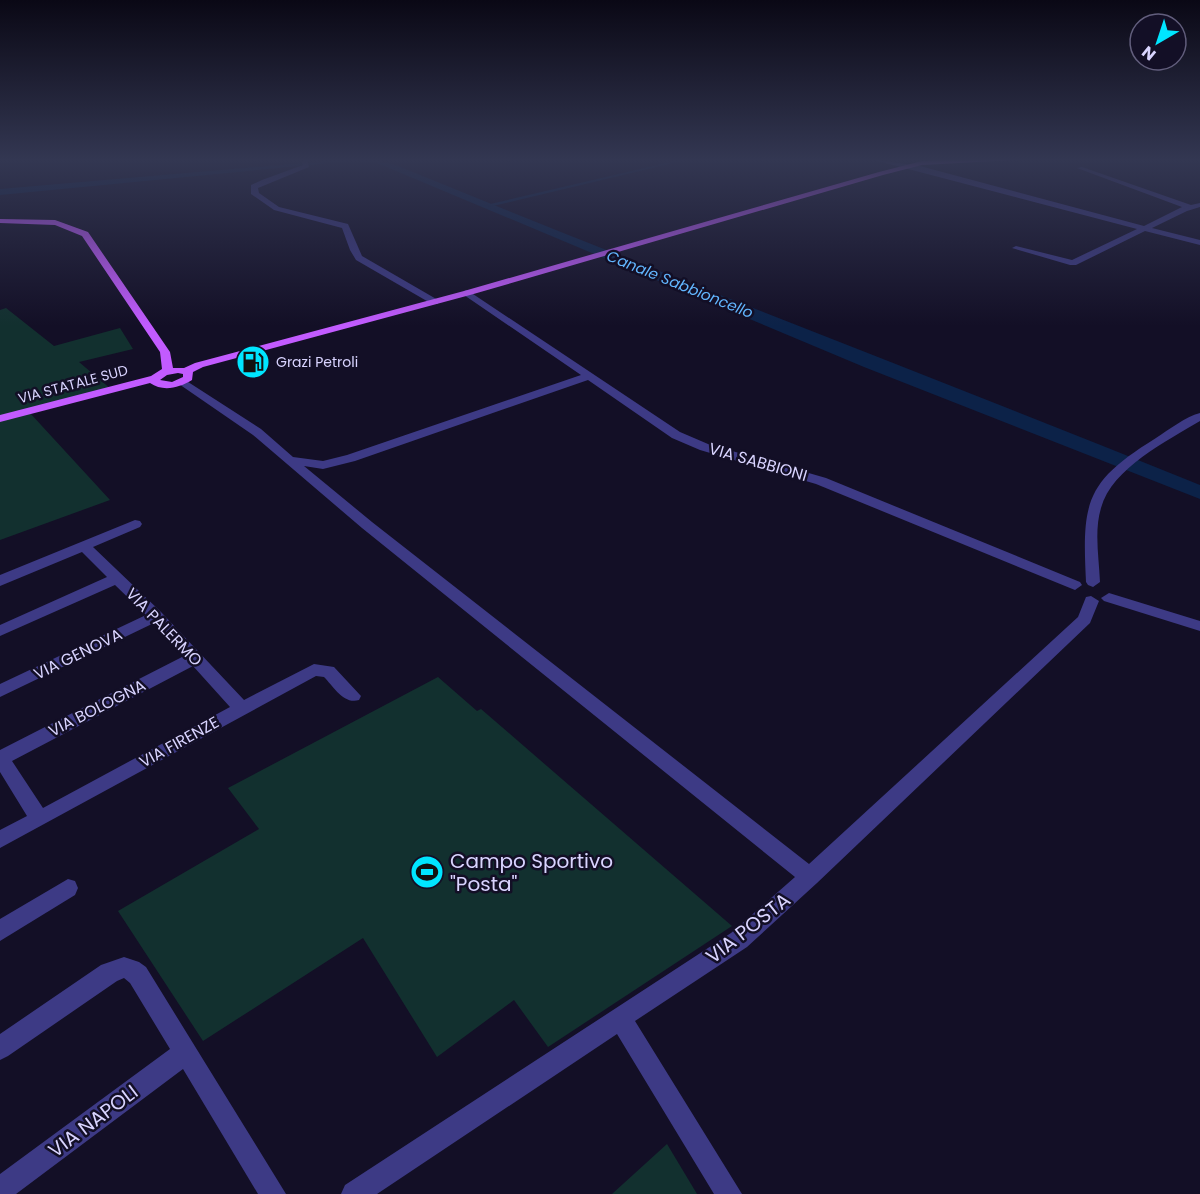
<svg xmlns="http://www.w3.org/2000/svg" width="1200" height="1194" font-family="Poppins,sans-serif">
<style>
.green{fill:#12302f}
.water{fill:#0c2248}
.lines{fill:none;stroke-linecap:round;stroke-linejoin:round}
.canal{fill:#0c2248;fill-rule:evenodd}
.minor{fill:#3d3a85;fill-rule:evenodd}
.major{fill:#c25bff;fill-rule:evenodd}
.labels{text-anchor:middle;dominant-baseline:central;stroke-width:5;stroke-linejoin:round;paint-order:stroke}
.far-poi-label{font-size:14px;fill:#d9d4ff;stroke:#130f26;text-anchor:start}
.far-street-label{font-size:14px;fill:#d9d4ff;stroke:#130f26}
.far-water-label{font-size:15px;font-style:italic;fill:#62b6ff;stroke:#130f26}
.street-label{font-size:16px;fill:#d9d4ff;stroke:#130f26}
.near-poi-label{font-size:20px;fill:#d9d4ff;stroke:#130f26;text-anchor:start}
.near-street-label{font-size:20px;fill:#d9d4ff;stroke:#130f26}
</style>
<rect width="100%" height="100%" fill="#130f26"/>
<!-- green -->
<g class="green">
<polygon points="6,308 54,346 120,328 133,349 79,362 112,390 30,413 110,500 0,540 0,310"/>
<polygon points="438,677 477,711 481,709 732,926 548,1047 514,1000 437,1057 363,938 203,1041 118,911 259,829 228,788"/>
<polygon points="667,1144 697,1194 612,1194"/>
</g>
<!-- water -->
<path class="water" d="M 350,159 L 375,159 L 398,166 C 664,275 933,377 1200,485 L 1200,499 L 864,367 L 377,163 L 355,161 L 330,163 L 0,195 L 0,189 Z"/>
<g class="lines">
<!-- canal -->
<polygon class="canal" points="683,159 690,159 489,207 486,205"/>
<!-- minor -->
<g class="minor">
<polygon points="304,159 311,159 308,162 309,167 258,188 259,193 279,207 348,224 362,256 438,300 438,304 432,304 356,260 350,250 342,228 274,210 251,194 251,185 262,180 303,165 302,162"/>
<polygon points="870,159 920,166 1144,226 1182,207 1077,168 1082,167 1191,205 1200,203 1200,207 1187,211 1152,228 1200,240 1200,245 1145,231 1076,265 1070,265 1012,248 1016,246 1072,260 1137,229"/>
<polygon points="467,290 680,432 708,444 826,478 1080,582 1082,585 1075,590 1070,588 816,484 700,450 672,438 588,380 355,461 323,469 304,466 372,522 809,864 1078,617 1086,597 1091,596 1099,601 1090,623 817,883 747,947 635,1021 742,1194 714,1194 617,1034 377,1194 341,1194 345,1185 731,933 795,877 362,528 253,435 176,382 181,379 185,380 261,429 293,457 323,461 347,455 581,375 464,295 464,291"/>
<path d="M 1200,413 L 1200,421 C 1167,441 1112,468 1101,508 C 1094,531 1099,558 1100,582 L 1093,587 L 1088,585 L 1086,582 C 1082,502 1085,482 1156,438 C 1170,429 1185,417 1200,413 Z"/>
<path d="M 135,520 L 140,521 L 142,524 L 140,527 L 93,547 L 161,612 L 244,700 L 314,664 L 334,667 L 361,696 L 359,700 C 344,705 333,686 324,677 L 316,676 L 0,848 L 0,830 L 27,816 L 0,772 L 0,750 L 184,656 L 154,623 L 0,697 L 0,684 L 146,615 L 115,585 L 0,636 L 0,625 L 107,577 L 82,552 L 0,586 L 0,575 ZM 193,666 L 230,707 L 43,808 L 12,761 Z"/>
<polygon points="1109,593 1200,621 1200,631 1104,601 1101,598"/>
<polygon points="68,879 75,881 78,888 75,895 0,941 0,919"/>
<polygon points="124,957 139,962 146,967 286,1194 258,1194 183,1069 16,1194 0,1194 0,1174 170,1049 130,983 124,978 117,981 8,1056 0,1060 0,1034 101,965"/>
</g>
<!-- major -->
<path class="major" d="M 982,159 L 1033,159 L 922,165 L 883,175 L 470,295 L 203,367 L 193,372 L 192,380 C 179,388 163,392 150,383 L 0,422 L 0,415 L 151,376 L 162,369 L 160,352 L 82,236 L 55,225 L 0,223 L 0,219 L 55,220 L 88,232 L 170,352 L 173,368 L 184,368 L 195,363 L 464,291 L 879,172 L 922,161 ZM 178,373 L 183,374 L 183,377 L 172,382 L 160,380 L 167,375 Z"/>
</g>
<!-- sky -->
<linearGradient id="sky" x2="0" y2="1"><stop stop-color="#0a0815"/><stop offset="0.49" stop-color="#333752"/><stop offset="1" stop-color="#333752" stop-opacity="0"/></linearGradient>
<rect width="1200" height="326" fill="url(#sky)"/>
<!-- icons -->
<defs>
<g id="fuel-disc" transform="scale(1.725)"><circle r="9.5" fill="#00e5ff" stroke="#130f26"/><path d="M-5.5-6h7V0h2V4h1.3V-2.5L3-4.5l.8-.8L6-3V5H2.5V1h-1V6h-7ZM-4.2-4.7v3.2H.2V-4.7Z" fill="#111"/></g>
<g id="stadium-disc" transform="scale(1.725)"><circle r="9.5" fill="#00e5ff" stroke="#130f26"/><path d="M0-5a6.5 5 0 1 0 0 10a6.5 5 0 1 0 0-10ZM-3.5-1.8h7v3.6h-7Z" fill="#111"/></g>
</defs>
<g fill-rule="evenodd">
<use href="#fuel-disc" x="253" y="362"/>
<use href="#stadium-disc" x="427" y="872"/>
</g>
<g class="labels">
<!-- far-poi labels -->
<g class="far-poi-label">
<text x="276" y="362">Grazi Petroli</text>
</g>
<!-- far-street labels -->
<g class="far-street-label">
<text transform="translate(73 384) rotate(-15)">VIA STATALE SUD</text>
</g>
<!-- far-water labels -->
<g class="far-water-label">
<text transform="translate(680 284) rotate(22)">Canale Sabbioncello</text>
</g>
<!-- street labels -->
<g class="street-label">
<text transform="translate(758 462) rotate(16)">VIA SABBIONI</text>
<text transform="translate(164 627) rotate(46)">VIA PALERMO</text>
<text transform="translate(78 654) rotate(-26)">VIA GENOVA</text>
<text transform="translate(97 708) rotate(-27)">VIA BOLOGNA</text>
<text transform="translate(179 742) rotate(-29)">VIA FIRENZE</text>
</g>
<!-- near-poi labels -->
<g class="near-poi-label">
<text x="450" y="861">Campo Sportivo<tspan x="450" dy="23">"Posta"</tspan></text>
</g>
<!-- near-street labels -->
<g class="near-street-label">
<text transform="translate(748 928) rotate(-38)">VIA POSTA</text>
<text transform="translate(93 1121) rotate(-37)">VIA NAPOLI</text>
</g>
</g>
<!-- north arrow -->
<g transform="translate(1158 42) rotate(219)"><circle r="28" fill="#130f26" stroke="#625e7d" stroke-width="1.5"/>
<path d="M0-4.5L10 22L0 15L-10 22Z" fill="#00e5ff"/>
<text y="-9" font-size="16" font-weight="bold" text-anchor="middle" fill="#d9d4ff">N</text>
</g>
</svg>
